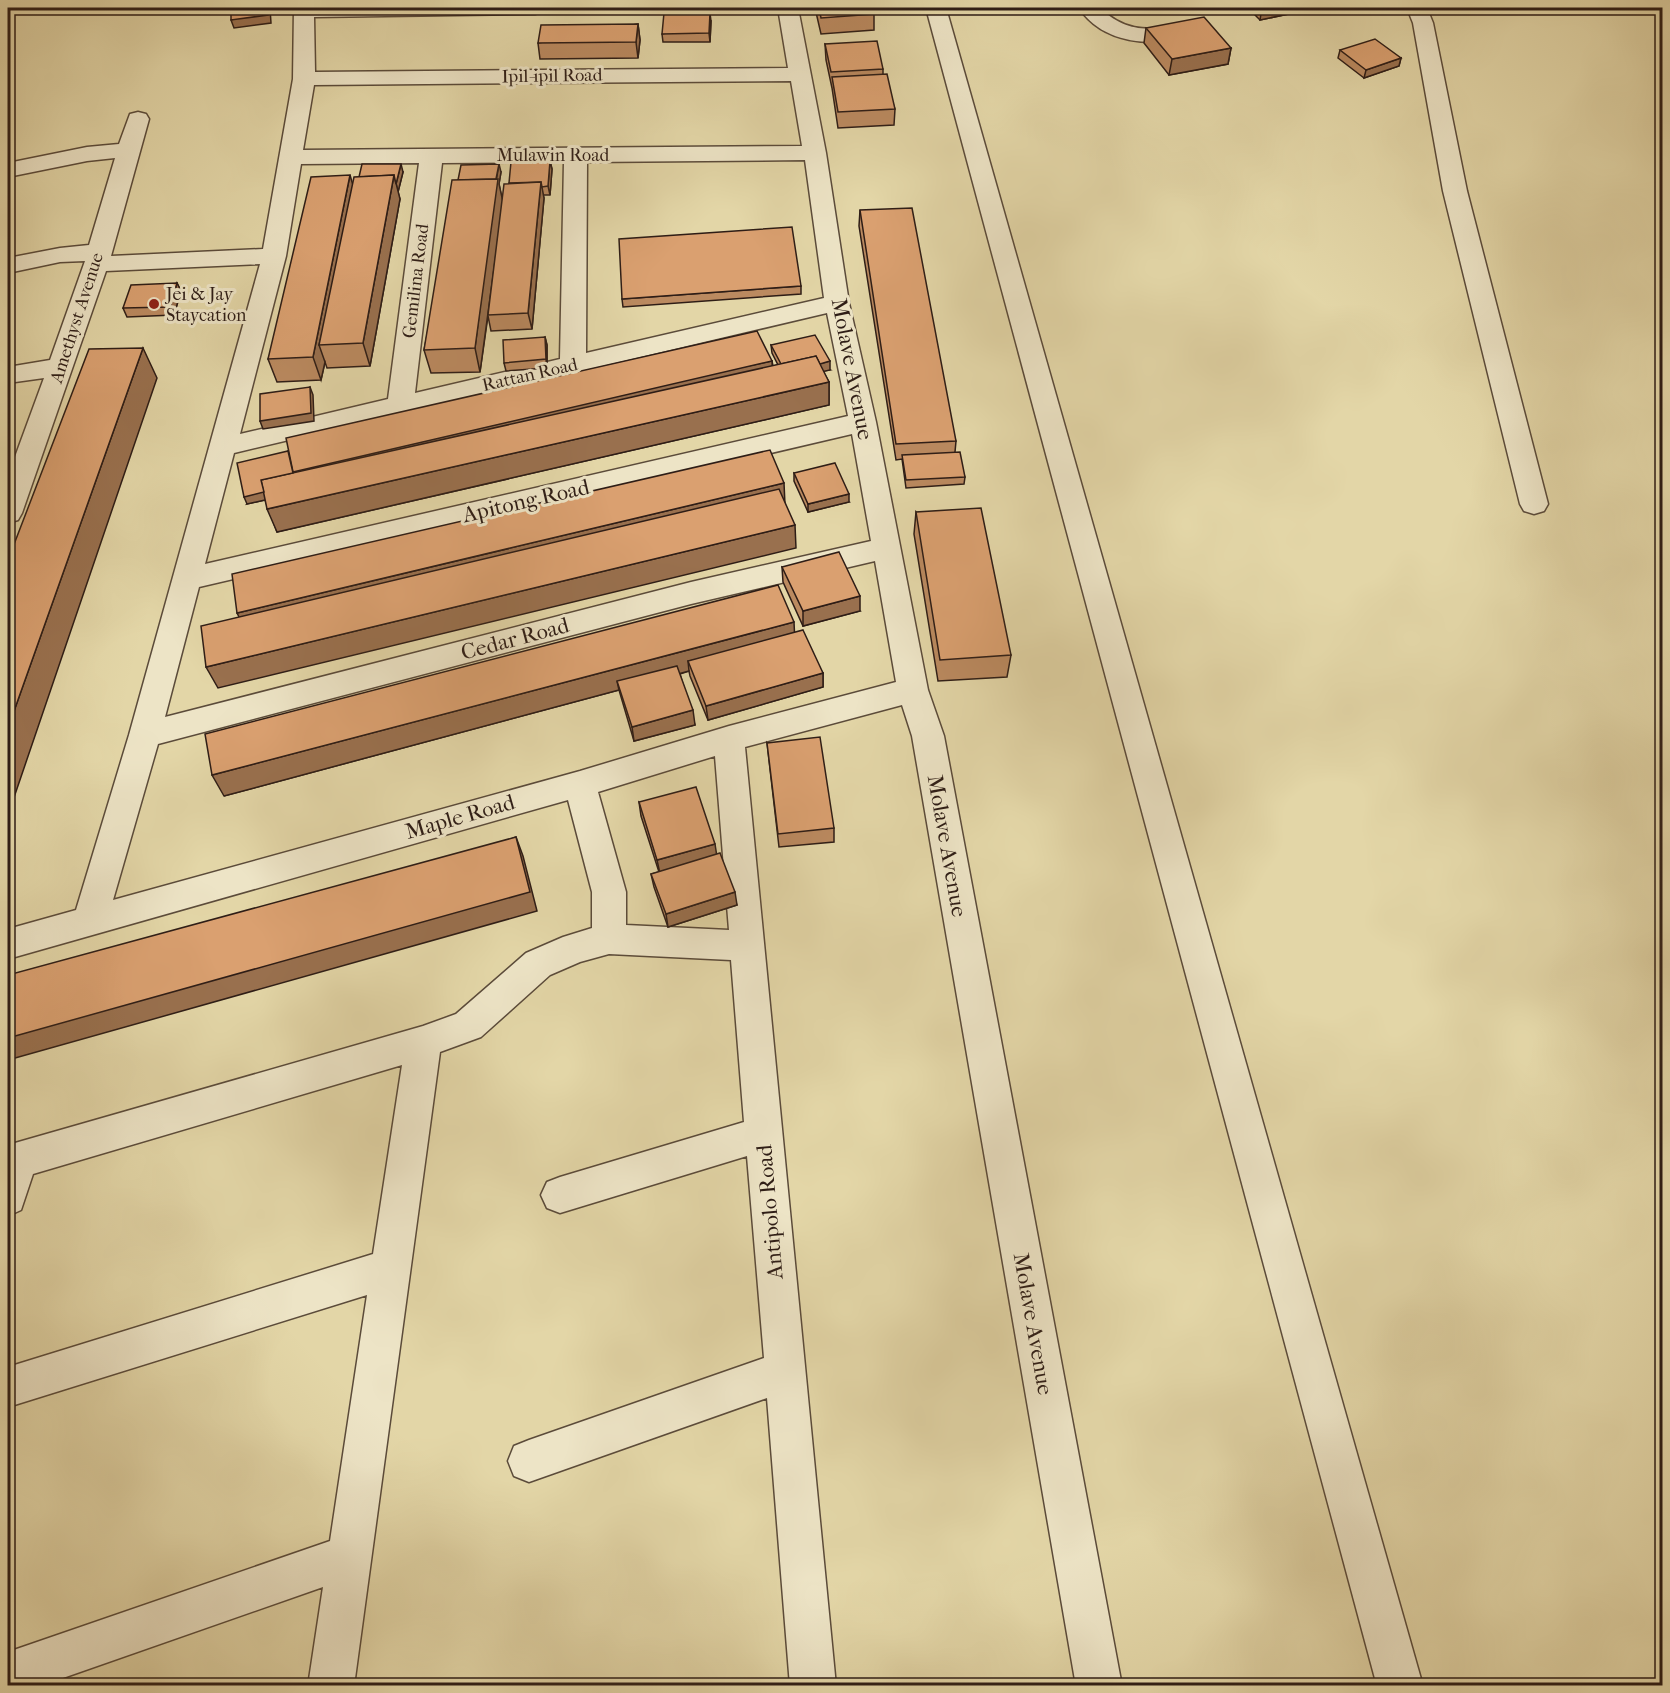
<svg xmlns="http://www.w3.org/2000/svg" width="1670" height="1693" font-family="'IM FELL French Canon',serif">
<style>
.lines{fill:none;stroke-linecap:round;stroke-linejoin:round}
.minor-casing{stroke:#5b4b3a;stroke-width:3}
.minor{fill:#ede4c6;fill-rule:evenodd}
.wall{fill:#bb8a60;stroke:#2e1d16;stroke-width:1.5}
.shaded-wall{fill:#99704e;stroke:#2e1d16;stroke-width:1.5}
.building{fill:#daa070;stroke:#2e1d16;stroke-width:1.5}
.poi-dot{fill:#8f2418;stroke:#ede4c6;stroke-width:2}
.labels{text-anchor:middle;dominant-baseline:central;stroke-width:6;stroke-linejoin:round;paint-order:stroke}
.far-street-label{font-size:18px;fill:#2e1d16;stroke:#ede4c6}
.far-poi-label{font-size:18px;fill:#2e1d16;stroke:#ede4c6;text-anchor:start}
.street-label{font-size:22px;fill:#2e1d16;stroke:#ede4c6}
</style>
<rect width="100%" height="100%" fill="#e3d6a7"/>
<filter id="stains"><feTurbulence type="fractalNoise" baseFrequency=".00333" numOctaves="4"/><feColorMatrix values="0 0 0 0 .2 0 0 0 0 .09 0 0 0 0 .02 0 0 0 .5 -.17"/></filter>
<radialGradient id="worn" r=".72"><stop offset=".6" stop-color="#630" stop-opacity="0"/><stop offset="1" stop-color="#630" stop-opacity=".3"/></radialGradient>
<g class="lines">
<!-- minor casing -->
<g class="minor-casing">
<g id="minor">
<path d="M 294,8 L 545,8 L 542,12 L 535,14 L 314,17 L 315,72 L 788,68 L 778,8 L 798,8 L 826,153 L 849,303 L 876,422 L 928,690 L 944,736 L 1122,1686 L 1076,1686 L 912,736 L 902,705 L 745,747 L 836,1686 L 790,1686 L 767,1398 L 529,1482 L 514,1476 L 508,1461 L 514,1446 L 529,1440 L 764,1358 L 747,1156 L 560,1213 L 547,1208 L 541,1195 L 547,1182 L 560,1177 L 744,1122 L 731,960 L 609,954 L 580,962 L 550,975 L 481,1037 L 440,1052 L 354,1686 L 308,1686 L 323,1587 L 40,1686 L 8,1686 L 8,1652 L 330,1541 L 367,1295 L 8,1407 L 8,1367 L 373,1254 L 402,1065 L 33,1174 L 21,1210 L 8,1216 L 8,1145 L 423,1026 L 456,1014 L 526,953 L 563,937 L 592,928 L 592,892 L 568,800 L 8,959 L 8,929 L 76,910 L 129,735 L 260,264 L 106,271 L 22,513 L 18,520 L 8,523 L 8,476 L 44,378 L 8,383 L 8,367 L 50,360 L 85,261 L 60,262 L 8,273 L 8,258 L 60,248 L 89,245 L 115,158 L 87,161 L 8,177 L 8,163 L 87,147 L 119,144 L 130,114 L 138,112 L 146,114 L 149,119 L 111,256 L 263,249 L 293,79 ZM 791,81 L 802,146 L 303,150 L 314,85 ZM 805,160 L 824,298 L 586,353 L 587,162 ZM 564,162 L 560,359 L 415,393 L 442,163 ZM 419,163 L 388,399 L 240,434 L 286,256 L 301,164 ZM 827,313 L 848,416 L 205,564 L 234,453 ZM 852,434 L 871,541 L 691,582 L 165,717 L 199,587 ZM 875,561 L 896,682 L 729,726 L 580,771 L 113,900 L 158,744 L 691,604 ZM 715,756 L 729,930 L 626,925 L 626,892 L 598,792 Z"/>
<polygon points="926,8 946,8 1423,1686 1377,1686"/>
<path d="M 1079,8 L 1100,8 C 1128,34 1148,29 1183,27 L 1190,29 L 1193,33 L 1190,37 C 1151,47 1103,44 1079,8 Z"/>
<polygon points="1407,8 1427,8 1433,23 1467,191 1548,504 1544,511 1534,514 1524,511 1520,504 1443,191 1413,23"/>
</g>
</g>
<!-- minor -->
<use href="#minor" class="minor"/>
</g>
<!-- wall -->
<g class="wall">
<polygon points="815,8 872,8 874,14 874,30 821,34"/>
<polygon points="1119,8 1153,8 1125,13"/>
<polygon points="1248,8 1295,8 1293,13 1260,20"/>
<polygon points="711,21 710,42 663,42 662,34"/>
<polygon points="638,24 640,40 638,58 540,59 538,43"/>
<polygon points="1146,28 1231,48 1228,64 1169,75 1144,43"/>
<polygon points="825,44 883,69 883,75 895,109 894,125 838,128 832,88 826,60"/>
<polygon points="1340,50 1401,58 1399,66 1364,78 1338,58"/>
<polygon points="550,161 552,169 550,195 543,195 544,198 532,329 491,331 488,316 480,372 431,373 424,350 458,180 501,172 499,184 502,199 509,183"/>
<polygon points="403,172 398,192 400,199 370,366 327,368 325,362 321,380 277,382 268,359 353,183"/>
<polygon points="860,210 956,441 955,452 965,477 964,484 906,488 902,459 896,460 859,226"/>
<polygon points="177,283 181,291 174,315 127,317 123,308"/>
<polygon points="801,286 801,294 623,307 622,299"/>
<polygon points="545,337 547,345 547,368 506,371 504,363"/>
<polygon points="771,345 830,370 823,371 829,382 829,405 277,532 265,500 247,504 290,456 772,361 773,366 778,365 772,353"/>
<polygon points="794,473 849,502 808,512 794,481"/>
<polygon points="916,512 1011,655 1007,677 938,681 914,534"/>
<polygon points="782,567 860,611 803,626 783,582"/>
<polygon points="794,632 823,673 823,687 708,720 690,676 689,671 680,674 695,725 634,741 619,690 224,796"/>
<polygon points="767,743 834,828 834,842 779,847"/>
<polygon points="639,802 716,854 737,905 668,927 654,887 651,874 659,872 641,816"/>
</g>
<!-- shaded-wall -->
<g class="shaded-wall">
<polygon points="268,8 270,8 271,23 234,28 231,20"/>
<polygon points="1126,8 1153,8 1125,13"/>
<polygon points="1262,8 1295,8 1293,13 1260,20"/>
<polygon points="710,13 711,21 710,42 709,33"/>
<polygon points="638,24 640,40 638,58 636,42"/>
<polygon points="1231,48 1228,64 1169,75 1172,59"/>
<polygon points="1401,58 1399,66 1364,78 1366,70"/>
<polygon points="550,161 552,169 550,195 548,186"/>
<polygon points="401,164 403,172 398,192 396,184"/>
<polygon points="499,164 501,172 499,184 503,202 480,372 475,348 495,188"/>
<polygon points="350,175 357,199 319,345 325,362 321,380 313,357"/>
<polygon points="394,175 400,199 370,366 363,343"/>
<polygon points="541,182 544,198 532,329 528,313"/>
<polygon points="177,283 181,291 174,315 170,307"/>
<polygon points="545,337 547,345 547,368 546,359"/>
<polygon points="143,348 157,378 8,815 8,728"/>
<polygon points="772,361 773,384 247,504 244,497 288,451 291,459"/>
<polygon points="830,361 830,370 786,380 786,372"/>
<polygon points="829,382 829,405 277,532 267,509"/>
<polygon points="310,387 313,395 314,421 263,429 260,421"/>
<polygon points="784,483 785,505 248,634 237,613"/>
<polygon points="849,494 849,502 808,512 808,504"/>
<polygon points="795,525 796,548 218,688 206,667"/>
<polygon points="860,596 860,611 803,626 803,611"/>
<polygon points="794,622 795,643 688,661 689,671 620,690 617,681 619,690 224,796 212,775"/>
<polygon points="823,673 823,687 708,720 706,706"/>
<polygon points="693,710 695,725 634,741 632,727"/>
<polygon points="516,837 523,856 537,911 8,1060 8,1038"/>
<polygon points="715,844 717,857 660,874 657,860"/>
<polygon points="735,892 737,905 668,927 666,914"/>
</g>
<!-- building -->
<g class="building">
<polygon points="231,8 268,8 268,15 231,20"/>
<polygon points="819,8 872,8 874,14 821,18"/>
<polygon points="664,13 710,13 709,33 662,34"/>
<polygon points="1204,17 1231,48 1172,59 1146,28"/>
<polygon points="638,24 636,42 538,43 541,25"/>
<polygon points="1375,39 1401,58 1366,70 1340,50"/>
<polygon points="877,41 883,69 831,72 825,44"/>
<polygon points="887,74 895,109 838,112 832,77"/>
<polygon points="550,161 548,186 542,187 541,182 509,183 511,162"/>
<polygon points="362,164 401,164 396,184 394,175 359,177"/>
<polygon points="499,164 496,179 458,180 461,165"/>
<polygon points="350,175 313,357 268,359 311,177"/>
<polygon points="394,175 363,343 319,345 354,177"/>
<polygon points="498,179 475,348 424,350 452,180"/>
<polygon points="541,182 528,313 488,315 504,184"/>
<polygon points="912,208 956,441 896,444 860,210"/>
<polygon points="792,227 801,286 622,299 619,239"/>
<polygon points="177,283 170,307 123,308 131,285"/>
<polygon points="757,331 772,361 293,472 286,438"/>
<polygon points="815,335 830,361 820,364 816,356 781,364 771,345"/>
<polygon points="545,337 546,359 504,363 503,340"/>
<polygon points="143,348 8,728 8,560 89,349"/>
<polygon points="816,356 829,382 267,509 261,480"/>
<polygon points="310,387 311,413 260,421 260,394"/>
<polygon points="770,450 784,483 237,613 232,574"/>
<polygon points="288,451 293,473 261,480 264,492 244,497 237,463"/>
<polygon points="960,452 965,477 906,480 902,455"/>
<polygon points="835,463 849,494 808,504 794,473"/>
<polygon points="779,489 795,525 206,667 201,626"/>
<polygon points="981,508 1011,655 940,660 916,512"/>
<polygon points="839,552 860,596 803,611 782,567"/>
<polygon points="778,585 794,622 212,775 205,734"/>
<polygon points="803,630 823,673 706,706 688,661"/>
<polygon points="677,666 693,710 632,727 617,681"/>
<polygon points="820,737 834,828 778,834 767,743"/>
<polygon points="696,787 715,844 657,860 639,802"/>
<polygon points="516,837 530,892 8,1038 8,975"/>
<polygon points="720,853 735,892 666,914 651,874"/>
</g>
<!-- markers -->
<circle class="poi-dot" cx="154" cy="304" r="6"/>
<g class="labels">
<!-- far-street labels -->
<g class="far-street-label">
<text transform="translate(552 76) rotate(-1)">Ipil-ipil Road</text>
<text x="553" y="155">Mulawin Road</text>
<text transform="translate(416 281) rotate(-83)">Gemilina Road</text>
<text transform="translate(77 318) rotate(-72)">Amethyst Avenue</text>
<text transform="translate(530 375) rotate(-13)">Rattan Road</text>
</g>
<!-- far-poi labels -->
<g class="far-poi-label">
<text x="166" y="294">Jei &amp; Jay<tspan x="166" dy="21">Staycation</tspan></text>
</g>
<!-- street labels -->
<g class="street-label">
<text transform="translate(852 369) rotate(79)">Molave Avenue</text>
<text transform="translate(526 501) rotate(-13)">Apitong Road</text>
<text transform="translate(515 639) rotate(-15)">Cedar Road</text>
<text transform="translate(460 817) rotate(-16)">Maple Road</text>
<text transform="translate(947 846) rotate(80)">Molave Avenue</text>
<text transform="translate(770 1212) rotate(-95)">Antipolo Road</text>
<text transform="translate(1033 1324) rotate(80)">Molave Avenue</text>
</g>
</g>
<!-- margin -->
<rect width="1670" height="1693" fill="none" stroke="#e3d6a7" stroke-width="30"/>
<rect x="9" y="9" width="1652" height="1675" fill="none" stroke="#2e1d16" stroke-width="3"/>
<rect x="15" y="15" width="1640" height="1663" fill="none" stroke="#2e1d16" stroke-width="1.5"/>
<rect width="100%" height="100%" filter="url(#stains)"/>
<rect width="100%" height="100%" fill="url(#worn)"/>
</svg>
